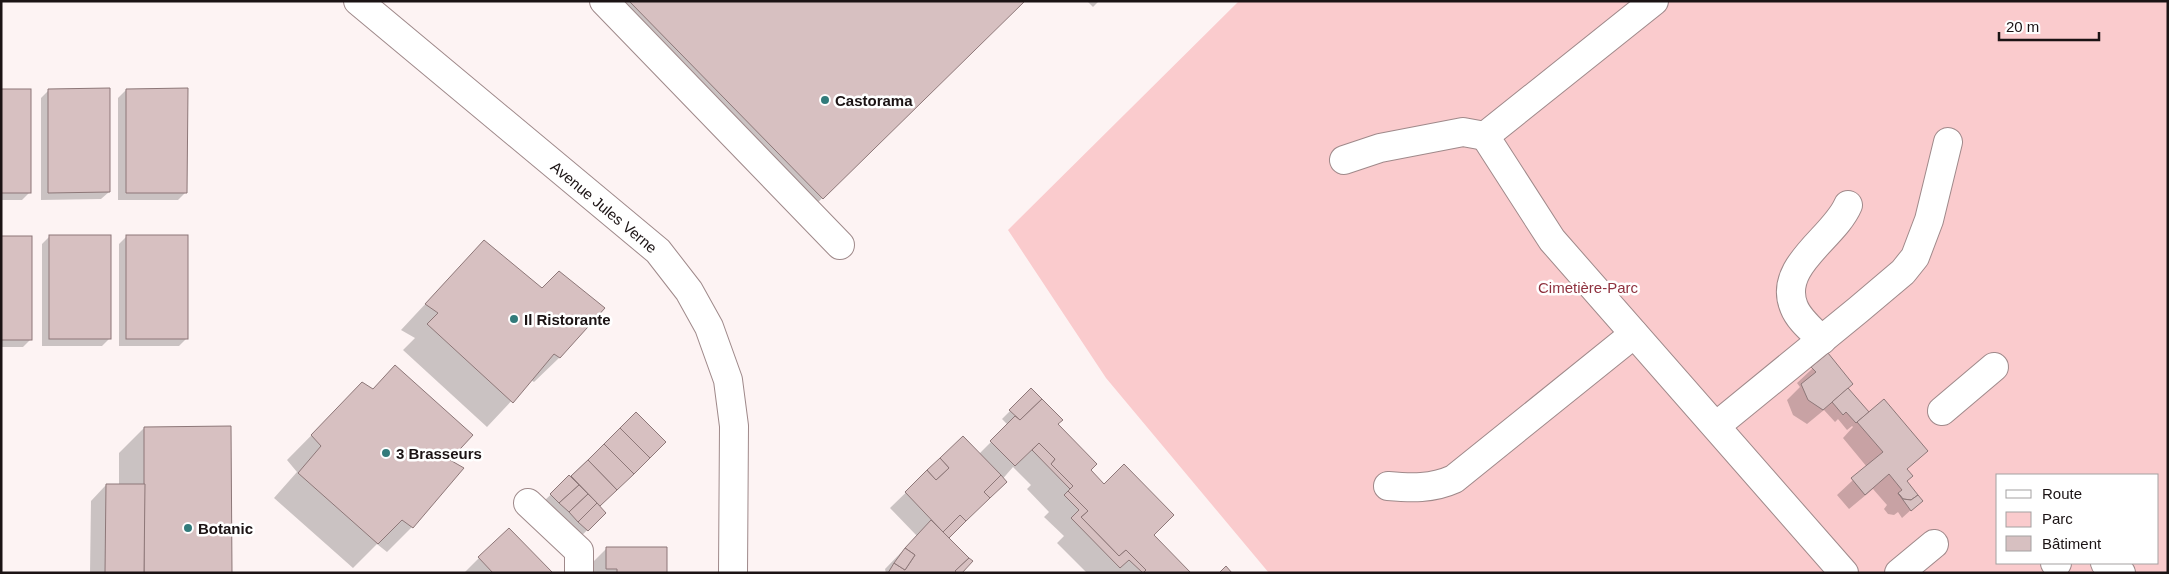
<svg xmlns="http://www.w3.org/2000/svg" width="2169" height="574" font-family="Helvetica,sans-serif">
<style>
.green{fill:#facbcd;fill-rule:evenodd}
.shadow{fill:#0003}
.building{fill:#d7c0c1;stroke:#8d7778}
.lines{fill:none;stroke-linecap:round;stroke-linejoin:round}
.minor-casing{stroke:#9f898a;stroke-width:30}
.minor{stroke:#fff;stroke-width:28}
.poi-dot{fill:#327b7b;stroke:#fff;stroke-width:2}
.labels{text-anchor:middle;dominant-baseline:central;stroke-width:5;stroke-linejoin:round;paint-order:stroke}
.poi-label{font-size:15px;font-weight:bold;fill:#1b1314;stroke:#fff;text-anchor:start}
.street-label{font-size:15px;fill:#1b1314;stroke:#fff}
.park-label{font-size:15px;fill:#8f323f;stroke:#fff}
</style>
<rect width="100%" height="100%" fill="#fdf3f3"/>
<!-- green -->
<path class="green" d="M 1239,1 L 2168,1 L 2168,573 L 1269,573 L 1106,378 L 1008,230 ZM 1998,475 L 2158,475 L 2158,563 L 1998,563 Z"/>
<!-- shadow -->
<g class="shadow">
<polygon points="599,1 1024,1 807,213"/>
<polygon points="1087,1 1099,1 1093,7"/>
<polygon points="1,90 30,192 22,200 1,200"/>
<polygon points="49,90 109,192 101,199 41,200 41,98"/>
<polygon points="126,90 186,192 178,200 118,200 118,98"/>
<polygon points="50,236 110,338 102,346 42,346 42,244"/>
<polygon points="127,236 187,338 179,346 119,346 119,244"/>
<polygon points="1,237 31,339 23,347 1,347"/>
<polygon points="484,241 542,289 603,308 559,358 534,382 531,380 487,427 403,350 415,338 401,330"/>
<polygon points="1827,355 1847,389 1869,414 1926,451 1906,470 1905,482 1913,508 1902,518 1898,512 1894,515 1888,514 1884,509 1887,505 1873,489 1849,509 1837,495 1867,467 1843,438 1853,427 1852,426 1847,430 1838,419 1835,422 1824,410 1807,424 1793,415 1787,400 1800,387 1797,383"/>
<polygon points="395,367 449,460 412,527 387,552 377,544 353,568 274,498 297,472 287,460 362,384 372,390"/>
<polygon points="1031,390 1089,470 1189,573 1087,573 1057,543 1064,536 1044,517 1049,512 1027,489 1031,485 1013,467 973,513 947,538 960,573 886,573 885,569 917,536 890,508 963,437 979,454 1008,425 1002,419"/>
<polygon points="636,414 665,442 599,507 605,513 579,538 543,502"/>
<polygon points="144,428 231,573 90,573 91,501 106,485 119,485 119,453"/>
<polygon points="509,529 550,573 464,573 479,558"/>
<polygon points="607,548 666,573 592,573 592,563"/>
</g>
<!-- building -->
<g class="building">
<polygon points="629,1 1025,1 823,199"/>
<polygon points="110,88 110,192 48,193 48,89"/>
<polygon points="188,88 187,193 126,193 126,89"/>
<rect x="1" y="89" width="30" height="104"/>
<rect x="49" y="235" width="62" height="104"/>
<rect x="126" y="235" width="62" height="104"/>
<rect x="1" y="236" width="31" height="104"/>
<polygon points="484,240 542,288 559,271 605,308 560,358 554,354 513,403 427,324 438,313 425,304"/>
<polygon points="1828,353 1853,384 1823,410 1808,400 1801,384 1816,372 1811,367"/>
<polygon points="395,365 473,435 450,460 464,468 413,528 402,520 378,544 298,473 321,446 311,435 362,382 373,389"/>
<polygon points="1031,388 1042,399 1020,420 1009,410"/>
<polygon points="1848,388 1869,412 1856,423 1846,412 1843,415 1832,402"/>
<polygon points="1042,399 1063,420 1058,424 1097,464 1091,470 1104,484 1124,464 1174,515 1154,535 1191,573 1143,573 1146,570 1126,550 1119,556 1081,517 1088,511 1068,491 1073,486 1051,464 1055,459 1039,443 1015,466 990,441 1015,416 1020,420"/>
<polygon points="1884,399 1928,451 1907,469 1913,476 1907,481 1918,495 1911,500 1903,499 1898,493 1902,490 1889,474 1865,495 1851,478 1883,452 1857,422"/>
<polygon points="636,412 666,442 650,458 620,428"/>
<polygon points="231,426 232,573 144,573 144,427"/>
<polygon points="620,428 650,458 634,474 604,444"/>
<polygon points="963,436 1001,475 984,492 990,498 966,521 960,515 943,532 905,492 927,470 936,480 949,468 940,458"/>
<polygon points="1039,443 1055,459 1051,464 1073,486 1070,489 1032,450"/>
<polygon points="604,444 634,474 617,490 588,460"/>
<polygon points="940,458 949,468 936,480 927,470"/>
<polygon points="588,460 617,490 600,506 571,476"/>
<polygon points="569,475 579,485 559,503 550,494"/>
<polygon points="1001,475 1007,482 990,498 984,492"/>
<polygon points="106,484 145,484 144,573 105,573"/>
<polygon points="579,485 588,494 569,512 559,503"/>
<polygon points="1068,491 1088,511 1081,517 1119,556 1126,550 1146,570 1143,573 1129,560 1120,568 1071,518 1079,510 1064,495"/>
<polygon points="1898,493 1903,499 1911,500 1918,495 1923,501 1911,511"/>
<polygon points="588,494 597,503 578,522 569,512"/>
<polygon points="597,503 606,513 588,531 578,522"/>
<polygon points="960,515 966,521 949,538 943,532"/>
<polygon points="931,520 969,558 955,571 957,573 888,573 894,563 905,570 915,555 905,548"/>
<polygon points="509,528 552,572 551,573 493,573 478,557"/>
<polygon points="606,547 667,547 667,573 617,573 617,569 606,569"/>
<polygon points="905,548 915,555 905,570 894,563"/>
<polygon points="969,558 973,561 962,573 957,573 955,571"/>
<polygon points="1226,566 1232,573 1219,573"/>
</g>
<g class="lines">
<!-- minor casing -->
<g class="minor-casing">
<g id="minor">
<polyline points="358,1 658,251 689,291 709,327 728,380 734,426 733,573"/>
<polyline points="604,1 840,245"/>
<polyline points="1654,1 1485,136 1552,240 1844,573"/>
<polyline points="1344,160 1380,148 1463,132 1485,136"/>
<path d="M 1822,340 C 1812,330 1799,320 1794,307 C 1777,266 1834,238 1848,205"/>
<polyline points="1942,411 1994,367"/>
<polyline points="1716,426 1858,310 1903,272 1915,257 1929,220 1948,142"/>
<path d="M 1388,486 C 1411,488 1432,489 1454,479 L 1634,334"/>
<polyline points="528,503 579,551 579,573"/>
<polyline points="2055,563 2057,563"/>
<polyline points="2105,563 2121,573"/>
<polyline points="1899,573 1934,544"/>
</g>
</g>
<!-- minor -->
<use href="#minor" class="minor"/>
</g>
<!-- markers -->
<g class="poi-dot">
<circle cx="825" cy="100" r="5"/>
<circle cx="514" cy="319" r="5"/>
<circle cx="386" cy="453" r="5"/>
<circle cx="188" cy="528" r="5"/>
</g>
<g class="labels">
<!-- poi labels -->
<g class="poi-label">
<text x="835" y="100">Castorama</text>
<text x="524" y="319">Il Ristorante</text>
<text x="396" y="453">3 Brasseurs</text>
<text x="198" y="528">Botanic</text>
</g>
<!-- street labels -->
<g class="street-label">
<text transform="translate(604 207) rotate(40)">Avenue Jules Verne</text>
</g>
<!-- park labels -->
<g class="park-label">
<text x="1588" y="287">Cimetière-Parc</text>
</g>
</g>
<!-- border -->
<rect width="2169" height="574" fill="none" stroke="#1b1314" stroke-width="5"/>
<!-- legend -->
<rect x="1996" y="474" width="162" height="90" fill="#ffffff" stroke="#a4a1a1"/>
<rect x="2006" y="490" width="25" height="8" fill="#ffffff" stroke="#a4a1a1"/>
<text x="2042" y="499" font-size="15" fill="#1b1314">Route</text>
<rect x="2006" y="512" width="25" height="15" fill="#facbcd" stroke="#a4a1a1"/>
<text x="2042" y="524" font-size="15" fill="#1b1314">Parc</text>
<rect x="2006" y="536" width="25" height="15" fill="#d7c0c1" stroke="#a4a1a1"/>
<text x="2042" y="549" font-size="15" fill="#1b1314">Bâtiment</text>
<!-- scale -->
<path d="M1999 32v8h100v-8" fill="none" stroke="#1b1314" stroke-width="2.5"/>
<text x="2006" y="32" font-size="15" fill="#1b1314" stroke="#ffffff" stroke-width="4" paint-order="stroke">20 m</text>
</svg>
